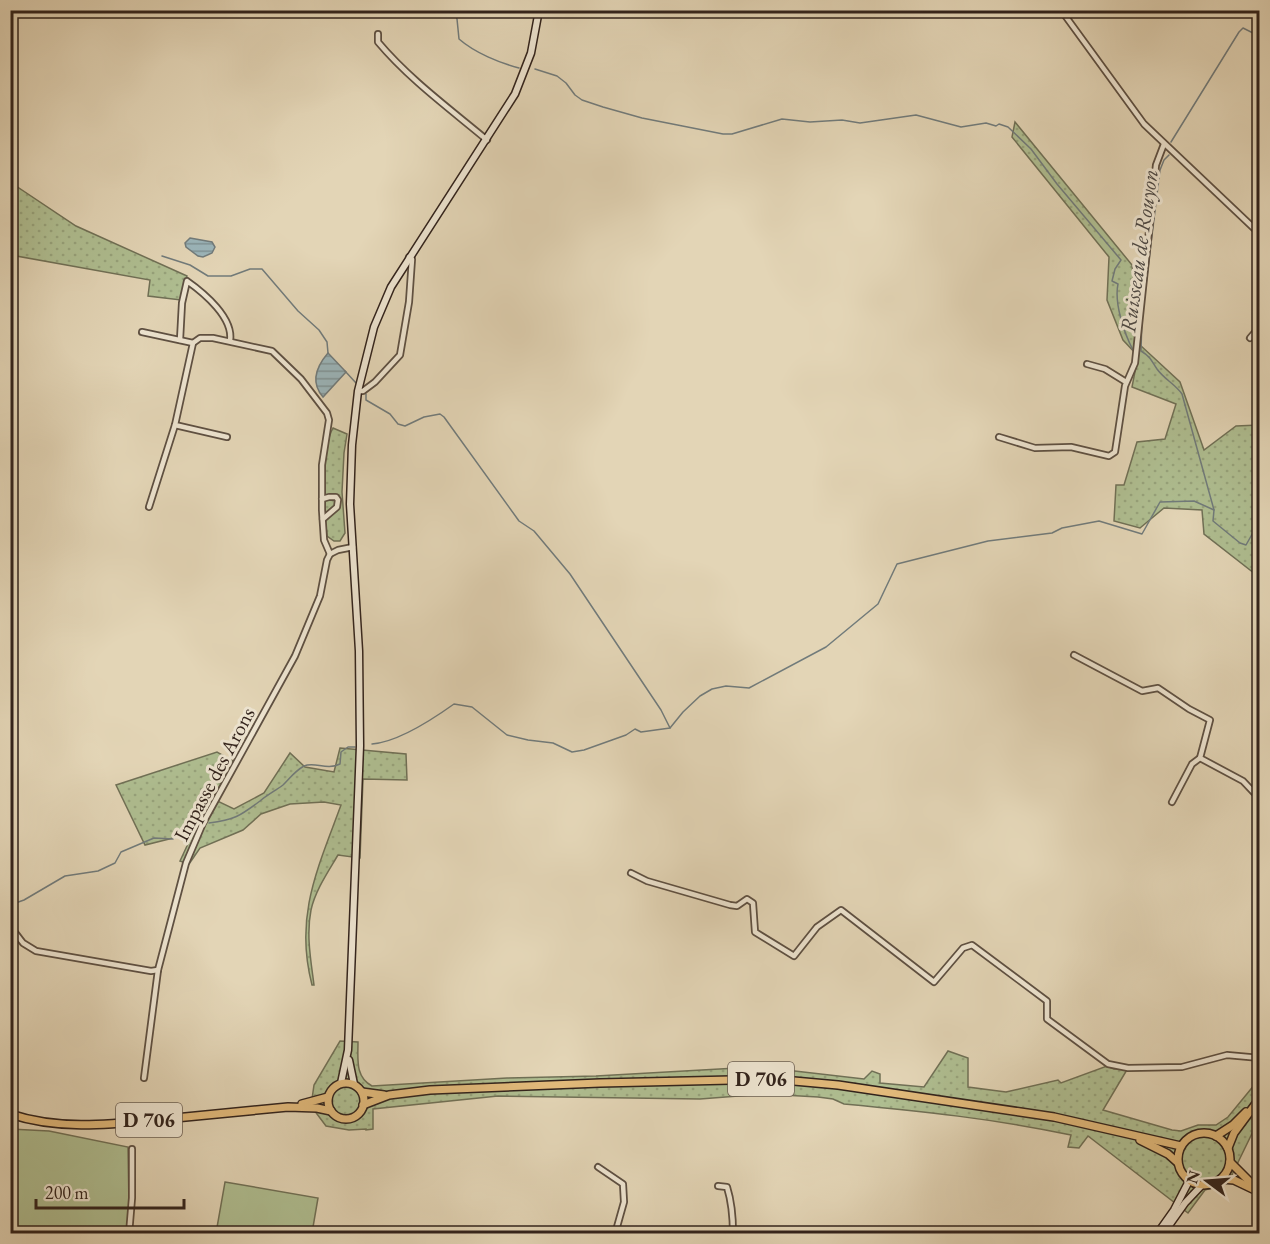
<svg xmlns="http://www.w3.org/2000/svg" width="1270" height="1244" font-family="'EB Garamond',serif">
<style>
.grass{fill:url(#grass-dots);stroke:#707056;stroke-width:1.5}
.garden{fill:#afbe91;stroke:#707056;stroke-width:1.5}
.water{fill:url(#water-rules);stroke:#717b7b;stroke-width:1.5}
.lines{fill:none;stroke-linecap:round;stroke-linejoin:round}
.stream{stroke:#717b7b;stroke-width:1.5}
.street-casing{stroke:#5e5042;stroke-width:8}
.secondary-casing{stroke:#32231c;stroke-width:9}
.primary-casing{stroke:#32231c;stroke-width:10}
.street{stroke:#ede4d0;stroke-width:4.5}
.secondary{stroke:#ede4d0;stroke-width:6}
.primary{stroke:#e2ba7b;stroke-width:7}
.labels{text-anchor:middle;dominant-baseline:central;stroke-width:6;stroke-linejoin:round;paint-order:stroke}
.shield{fill:#ede4d0;stroke:#6a5d52;stroke-width:1.5}
.shield-label{font-size:20px;font-weight:bold;fill:#32231c}
.street-label{font-size:21px;fill:#32231c;stroke:#ede4d0}
.water-label{font-size:22px;font-style:italic;fill:#4c4844;stroke:#ede4d0}
</style>
<defs>
<pattern id="grass-dots" width="8" height="8" patternUnits="userSpaceOnUse" patternTransform="scale(1.5)"><rect width="8" height="8" fill="#afbe91"/><path d="M2 2h.1M6 6h.1" fill="none" stroke="#97a37c" stroke-width="1.8" stroke-linecap="round"/></pattern>
<pattern id="water-rules" width="6" height="5" patternUnits="userSpaceOnUse" patternTransform="scale(1.5)"><rect width="6" height="5" fill="#9bb5ba"/><path d="M0 2.5h6" fill="none" stroke="#7f9396"/></pattern>
</defs>
<rect width="100%" height="100%" fill="#e3d5b6"/>
<filter id="stains"><feTurbulence type="fractalNoise" baseFrequency=".00333" numOctaves="4"/><feColorMatrix values="0 0 0 0 .2 0 0 0 0 .09 0 0 0 0 .02 0 0 0 .5 -.17"/></filter>
<radialGradient id="worn" r=".72"><stop offset=".6" stop-color="#630" stop-opacity="0"/><stop offset="1" stop-color="#630" stop-opacity=".3"/></radialGradient>
<!-- grass -->
<g class="grass">
<polygon points="1015,122 1132,265 1140,345 1180,382 1204,450 1236,426 1259,425 1259,577 1204,534 1202,510 1164,508 1140,528 1114,521 1116,485 1124,485 1137,442 1165,439 1176,404 1132,387 1138,356 1123,340 1107,300 1109,257 1012,137"/>
<polygon points="10,182 76,226 187,276 181,300 148,296 150,280 11,255"/>
<path d="M 333,428 L 347,434 L 344,453 L 342,492 L 345,533 L 340,541 L 334,541 L 327,536 C 324,512 321,449 333,428 Z"/>
<path d="M 340,748 L 406,754 L 407,780 L 363,779 L 360,858 L 338,855 C 328,872 315,891 311,910 C 306,935 311,961 314,985 L 312,985 C 294,916 318,868 341,805 L 324,802 L 290,804 L 261,814 L 243,830 L 200,848 L 189,864 L 180,861 L 193,833 L 145,845 L 116,785 L 217,752 L 233,761 L 213,799 L 234,809 L 264,793 L 290,753 L 305,767 L 334,772 Z"/>
<path d="M 340,1041 L 358,1042 C 358,1059 355,1077 372,1086 L 507,1078 L 596,1076 L 737,1068 L 786,1070 L 864,1079 L 872,1071 L 880,1074 L 880,1083 L 924,1087 L 948,1051 L 968,1058 L 968,1087 L 1006,1092 L 1058,1080 L 1061,1083 L 1107,1066 L 1114,1069 L 1128,1068 L 1103,1110 L 1172,1130 L 1181,1131 L 1198,1125 L 1216,1125 L 1228,1117 L 1260,1078 L 1259,1119 L 1228,1183 L 1205,1190 L 1188,1213 L 1088,1136 L 1079,1148 L 1068,1147 L 1071,1135 C 996,1119 920,1111 844,1104 L 833,1099 L 818,1097 L 765,1094 L 700,1099 L 498,1096 L 373,1109 L 373,1129 L 366,1130 L 366,1129 L 349,1130 L 326,1126 L 311,1106 L 314,1085 Z"/>
</g>
<!-- garden -->
<g class="garden">
<polygon points="10,1129 49,1131 128,1147 129,1208 127,1233 11,1233"/>
<polygon points="225,1182 318,1198 312,1233 216,1233"/>
</g>
<!-- water -->
<g class="water">
<polygon points="190,238 212,242 215,247 212,253 203,257 198,256 186,247 185,243"/>
<path d="M 328,353 L 346,372 L 323,397 C 310,382 316,367 328,353 Z"/>
</g>
<g class="lines">
<!-- stream -->
<g class="stream">
<path d="M 453,10 L 457,19 L 459,39 C 475,53 500,63 519,68"/>
<path d="M 535,69 L 557,76 L 566,83 L 575,95 L 582,100 L 603,107 L 642,118 L 723,134 L 732,134 L 782,119 L 810,122 L 842,120 L 860,123 L 916,115 L 961,127 L 986,123 L 996,126 L 999,124 L 1008,127 L 1031,149 L 1057,184 L 1121,260 L 1115,269 L 1112,281 L 1118,284 C 1114,303 1124,333 1133,350"/>
<polyline points="1171,142 1239,32 1243,28 1255,34 1260,27"/>
<path d="M 1169,155 L 1164,160 L 1160,170 L 1142,317 L 1141,351 C 1151,357 1151,360 1157,369 C 1164,379 1175,384 1182,394 L 1214,510 L 1213,521 L 1240,543 L 1246,545 L 1255,529 L 1260,526"/>
<polyline points="162,256 190,265 208,276 231,276 250,269 262,269 298,311 319,330 327,342 328,353"/>
<polyline points="345,371 356,383"/>
<polyline points="366,394 366,400 390,414 398,424 405,426 424,417 440,414 444,417 519,521 534,531 570,574 661,710 670,728"/>
<path d="M 372,744 C 398,742 433,719 454,704 L 472,707 L 507,735 L 528,740 L 553,743 L 572,752 L 584,750 L 626,735 L 635,729 L 641,732 L 670,728 L 683,712 L 700,696 L 712,689 L 726,686 L 749,688 L 826,647 L 878,604 L 897,564 L 988,541 L 1052,533 L 1062,528 L 1099,521 L 1142,534 L 1160,502 L 1194,501 L 1214,510"/>
<path d="M 209,823 C 234,820 240,816 260,801 C 267,795 275,791 283,785 C 290,778 295,771 304,766 C 315,761 326,771 340,764 L 341,752 L 348,747 L 355,747"/>
<polyline points="10,905 24,900 65,876 98,871 115,863 121,852 154,838 173,839 181,833 196,827"/>
</g>
<!-- street casing -->
<g class="street-casing">
<g id="street">
<polyline points="1061,10 1144,124 1260,234"/>
<path d="M 378,34 L 378,42 C 409,79 450,109 487,140"/>
<polyline points="142,332 193,343"/>
<polyline points="1250,338 1256,331 1260,313"/>
<path d="M 180,340 L 182,303 L 187,281 C 204,293 234,318 230,341"/>
<polyline points="1087,364 1105,369 1126,382"/>
<polyline points="358,391 363,391 375,382 400,355 409,302 412,259 409,257"/>
<polyline points="227,437 175,425 193,343 200,338 213,338 272,351 301,379 327,413 329,420 322,465 322,510 324,540 330,554"/>
<polyline points="999,437 1035,448 1071,447 1109,456 1115,452 1125,386 1135,363 1156,165 1164,144"/>
<polyline points="322,499 329,497 336,497 338,500 337,507 323,519"/>
<polyline points="149,507 175,425"/>
<polyline points="1074,655 1142,691 1158,688 1189,709 1210,720 1200,758 1243,781 1260,799"/>
<polyline points="1172,802 1192,764 1200,758"/>
<polyline points="631,873 647,881 730,905 737,906 747,899 753,903 755,932 794,956 817,927 841,910 934,982 963,948 972,945 1047,1001 1047,1019 1108,1064 1128,1068 1182,1067 1227,1055 1260,1058"/>
<polyline points="10,926 23,943 36,951 151,971 158,970"/>
<polyline points="144,1078 158,970 186,863 203,823 295,656 320,596 327,560 330,554 338,550 353,547"/>
<polyline points="598,1167 623,1184 624,1202 615,1234"/>
<path d="M 718,1186 L 727,1187 C 732,1203 733,1217 733,1234"/>
<polyline points="129,1234 132,1198 132,1149"/>
</g>
</g>
<!-- secondary casing -->
<g class="secondary-casing">
<g id="secondary">
<polyline points="349,1060 354,1084"/>
<polyline points="341,1083 348,1050 360,746 359,651 350,504 352,445 358,391 374,327 391,287 515,94 531,53 539,10"/>
<polyline points="1157,1234 1174,1210 1189,1181"/>
<polyline points="1163,1234 1185,1203 1202,1185"/>
</g>
</g>
<!-- primary casing -->
<g class="primary-casing">
<g id="primary">
<circle cx="346" cy="1101" r="18"/>
<polyline points="362,1092 384,1095"/>
<polyline points="302,1104 328,1097"/>
<polyline points="363,1105 389,1095 430,1090 600,1083 772,1079 838,1085 1054,1117 1181,1146"/>
<path d="M 10,1114 C 61,1131 113,1124 165,1119 C 206,1115 247,1111 288,1107 L 317,1108 L 331,1111"/>
<circle cx="1204" cy="1159" r="26"/>
<polyline points="1216,1136 1233,1125 1246,1112"/>
<polyline points="1140,1140 1168,1154 1177,1162"/>
<polyline points="1228,1148 1234,1133 1260,1098"/>
<polyline points="1230,1162 1260,1192"/>
<polyline points="1221,1179 1234,1180 1255,1190"/>
</g>
</g>
<!-- street -->
<use href="#street" class="street"/>
<!-- secondary -->
<use href="#secondary" class="secondary"/>
<!-- primary -->
<use href="#primary" class="primary"/>
</g>
<g class="labels">
<!-- shield labels -->
<g class="shield">
<rect x="728" y="1062" width="66" height="34" rx="4.5"/>
<rect x="116" y="1103" width="66" height="34" rx="4.5"/>
</g>
<g class="shield-label">
<text x="761" y="1079">D 706</text>
<text x="149" y="1120">D 706</text>
</g>
<!-- street labels -->
<g class="street-label">
<text transform="translate(214 774) rotate(-62)">Impasse des Arons</text>
</g>
<!-- water labels -->
<g class="water-label">
<text transform="translate(1139 251) rotate(-82)">Ruisseau de Rouyon</text>
</g>
</g>
<!-- margin -->
<rect width="1270" height="1244" fill="none" stroke="#e3d5b6" stroke-width="36"/>
<rect x="12" y="12" width="1246" height="1220" fill="none" stroke="#32231c" stroke-width="3"/>
<rect x="18" y="18" width="1234" height="1208" fill="none" stroke="#32231c" stroke-width="1.5"/>
<!-- north arrow -->
<g transform="translate(1207 1181) rotate(286)" stroke="#ede4d0" stroke-width="4.5" paint-order="stroke">
<path d="M0-4.5L10 22L0 15L-10 22Z" fill="#32231c"/>
<text y="-9" font-size="16" font-weight="bold" text-anchor="middle" fill="#32231c">N</text>
</g>
<!-- scale -->
<path d="M36 1199v9h148v-9" fill="none" stroke="#32231c" stroke-width="3"/>
<text x="45" y="1199" font-size="18" fill="#32231c" stroke="#ede4d0" stroke-width="4.5" paint-order="stroke">200 m</text>
<rect width="100%" height="100%" filter="url(#stains)"/>
<rect width="100%" height="100%" fill="url(#worn)"/>
</svg>
